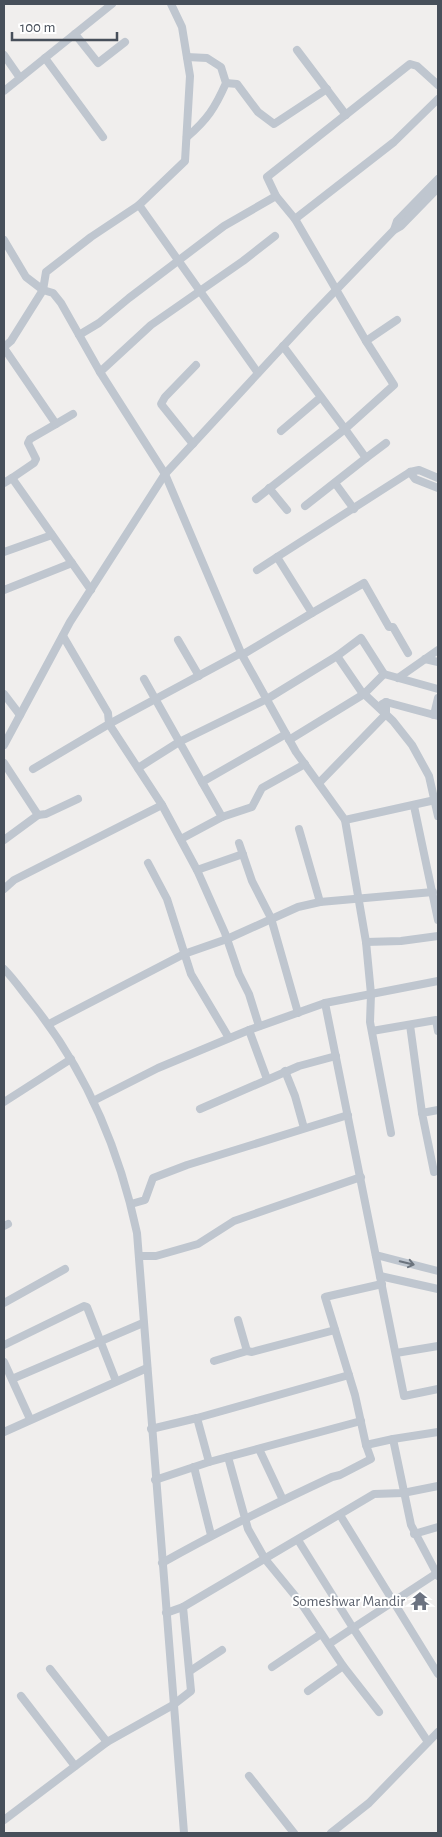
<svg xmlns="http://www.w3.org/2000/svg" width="442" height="1837" font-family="'Alegreya Sans',sans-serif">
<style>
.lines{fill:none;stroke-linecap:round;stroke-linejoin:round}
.minor{stroke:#bfc6cf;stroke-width:8}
.oneway{stroke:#6b737d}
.labels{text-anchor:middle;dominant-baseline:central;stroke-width:4;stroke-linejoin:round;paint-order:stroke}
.worship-label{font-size:15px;fill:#5b616d;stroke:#fff;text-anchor:end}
</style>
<rect width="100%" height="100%" fill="#f0eeed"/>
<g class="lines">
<!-- minor -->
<g class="minor">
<polyline points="171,4 182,27 190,76 185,161 139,205 258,373"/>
<polyline points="75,34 98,63 125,42"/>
<polyline points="297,50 346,115"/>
<polyline points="4,55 20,78"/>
<polyline points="45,58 103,137"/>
<polyline points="226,83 237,84 258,112 274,124 327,89"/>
<polyline points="4,91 112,4"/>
<path d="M 187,137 C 207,120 215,108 226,83 L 221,67 L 207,58 L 187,57"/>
<polyline points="295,219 394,142 438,99"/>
<polyline points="394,230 397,221 438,179"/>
<polyline points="4,240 26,277 43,290 46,272 91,237 139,205"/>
<polyline points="79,335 99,323 129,298 224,226 276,196"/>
<polyline points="366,341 295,219 276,196 267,177 410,64 417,66 438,85"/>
<polyline points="4,347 11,341 43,290 53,293 61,303 100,372 165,474 242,655"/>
<polyline points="4,348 56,424 30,439 28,443 36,459 34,463 12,478"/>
<polyline points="100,372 151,325 243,261 275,236"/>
<polyline points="56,424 73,414"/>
<polyline points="281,431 321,397"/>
<polyline points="193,444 161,404 165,397 196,365"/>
<polyline points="366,458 386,443"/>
<polyline points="410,472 415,479 438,488"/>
<polyline points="438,478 419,470 410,472 277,557 312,613 242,655 296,752 345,820 435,800 438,801"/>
<polyline points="4,483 12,478 91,590"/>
<polyline points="335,483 354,509"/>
<polyline points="269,488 287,510"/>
<polyline points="256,499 345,429 283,346"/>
<polyline points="305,506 366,458 345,429 394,385 366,341 397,320"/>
<polyline points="4,552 52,535"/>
<polyline points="257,570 277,557"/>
<polyline points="4,590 72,563"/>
<polyline points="312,613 364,583 389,627 393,627 408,653"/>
<polyline points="178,640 199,676"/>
<polyline points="241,653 109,724 162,805 197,870 243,854"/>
<polyline points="337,656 361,638 384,674 438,689"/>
<polyline points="425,659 438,662"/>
<polyline points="398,678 438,650"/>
<polyline points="144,679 202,782 286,734"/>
<polyline points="4,694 20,715"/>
<polyline points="382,704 386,702 438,716"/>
<polyline points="434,715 438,698"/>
<polyline points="289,740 364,694 384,674"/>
<polyline points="4,745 70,622 165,474 311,316 394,230 401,226 438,188"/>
<polyline points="4,763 38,815 4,840"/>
<polyline points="138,768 179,742 267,699 337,656 361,691 393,721 412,745 429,776 438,816"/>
<polyline points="33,769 109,724 108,713 63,636"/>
<polyline points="202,782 222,817"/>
<polyline points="319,783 386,714 386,702"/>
<polyline points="414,806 438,920"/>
<polyline points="38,815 46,814 78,799"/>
<polyline points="345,820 366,942 371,994 370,1022 391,1133"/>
<polyline points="299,829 320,902"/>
<polyline points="181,839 222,817 252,807 262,788 305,764"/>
<polyline points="239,843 252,881 271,918 298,1013"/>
<polyline points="148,863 167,899 191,974 229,1038"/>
<polyline points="197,870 225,933 239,974 249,994 259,1026"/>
<polyline points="4,889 14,880 162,805"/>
<polyline points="366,942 401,941 438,936"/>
<path d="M 4,969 C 14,979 22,991 31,1002 C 85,1069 119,1148 137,1233 L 184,1833"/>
<polyline points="438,981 325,1003 404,1396 438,1389"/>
<polyline points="49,1024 184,954 227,939 298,907 320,902 433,892"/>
<polyline points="410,1025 422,1113"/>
<polyline points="249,1030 267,1079"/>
<polyline points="372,1031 436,1020 438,1031"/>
<polyline points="285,1071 295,1096 304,1128"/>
<polyline points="93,1101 158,1068 249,1030 325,1003"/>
<polyline points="4,1102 71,1059"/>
<polyline points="200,1109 299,1066 336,1056"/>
<polyline points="434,1172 422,1113 438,1110"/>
<polyline points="131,1204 145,1200 153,1178 187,1165 348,1115"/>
<polyline points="4,1226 8,1224"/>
<polyline points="376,1255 438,1271"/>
<polyline points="139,1256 156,1256 198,1244 234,1221 361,1177"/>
<polyline points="380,1276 438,1289"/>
<polyline points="4,1303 65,1269"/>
<polyline points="238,1320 247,1351"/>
<polyline points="4,1345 84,1306 87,1307 116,1381"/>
<polyline points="396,1353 438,1346"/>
<polyline points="214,1361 247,1351 252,1352 335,1330"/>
<polyline points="4,1362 30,1419"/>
<polyline points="349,1375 197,1418 209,1462 361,1421"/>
<polyline points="12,1379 143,1323"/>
<polyline points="151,1429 197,1418"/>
<polyline points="4,1432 147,1368"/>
<polyline points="393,1439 438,1432"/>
<polyline points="366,1445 393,1439 411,1525 438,1576"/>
<polyline points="259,1449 283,1500"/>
<polyline points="228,1457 248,1529 265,1559 301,1603 343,1666 379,1712"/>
<polyline points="194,1467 211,1535"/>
<polyline points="155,1480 209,1462"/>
<polyline points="340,1515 438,1674"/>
<polyline points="414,1534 438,1527"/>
<polyline points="298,1540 353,1628 437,1573"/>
<path d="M 162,1563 C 217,1532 274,1504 332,1477 L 340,1475 L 371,1459 L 366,1445 L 355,1395 L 325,1297 L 382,1284"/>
<polyline points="166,1613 183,1607"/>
<polyline points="329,1644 353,1628 428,1742"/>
<polyline points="272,1667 321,1634"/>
<polyline points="50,1669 107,1742"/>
<polyline points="190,1671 222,1650"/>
<polyline points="308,1691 343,1666"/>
<polyline points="21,1696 75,1766"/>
<polyline points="249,1776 294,1833"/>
<polyline points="4,1820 107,1742 173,1705 191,1691 183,1607 374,1494 403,1493 438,1486"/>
<polyline points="331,1833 369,1803 438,1732"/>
</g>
</g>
<!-- one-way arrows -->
<defs><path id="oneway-shaft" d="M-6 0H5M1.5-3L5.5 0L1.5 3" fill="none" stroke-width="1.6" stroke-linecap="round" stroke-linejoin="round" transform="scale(1.25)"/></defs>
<use class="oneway" href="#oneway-shaft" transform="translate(407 1263) rotate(14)"/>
<!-- icons -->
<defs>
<g id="temple-bare" transform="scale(1.5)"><path d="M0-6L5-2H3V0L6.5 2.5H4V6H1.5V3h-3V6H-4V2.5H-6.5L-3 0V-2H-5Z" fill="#6b7280" stroke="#fff" stroke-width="2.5" paint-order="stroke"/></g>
</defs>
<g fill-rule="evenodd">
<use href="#temple-bare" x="420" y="1601"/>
</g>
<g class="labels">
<!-- worship labels -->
<g class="worship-label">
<text x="405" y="1601">Someshwar Mandir</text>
</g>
</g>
<!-- border -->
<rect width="442" height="1837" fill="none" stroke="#474f5a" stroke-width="10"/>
<!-- scale -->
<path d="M12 32v8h105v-8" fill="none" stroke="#474f5a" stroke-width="2.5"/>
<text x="20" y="32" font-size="15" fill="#474f5a" stroke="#ffffff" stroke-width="4" paint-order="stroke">100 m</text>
</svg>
